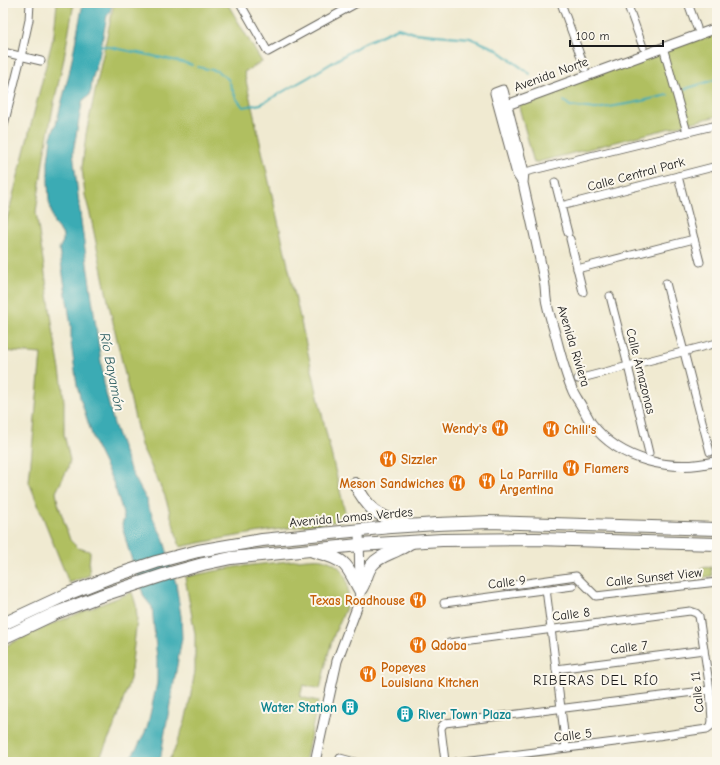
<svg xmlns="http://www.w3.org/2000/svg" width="720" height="765" font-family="'Comic Neue',sans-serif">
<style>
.green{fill:#b0bf61;stroke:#666e3e}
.water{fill:#3aabb4;stroke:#2b6468}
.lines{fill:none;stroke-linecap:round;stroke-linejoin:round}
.stream{stroke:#3aabb4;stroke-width:2}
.street-casing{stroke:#66645b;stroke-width:9}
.secondary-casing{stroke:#66645b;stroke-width:11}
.highway-casing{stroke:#66645b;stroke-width:14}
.street{stroke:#fff;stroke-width:7}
.secondary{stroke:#fff;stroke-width:9}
.highway{stroke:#fff;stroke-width:12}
.labels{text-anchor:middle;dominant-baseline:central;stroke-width:4;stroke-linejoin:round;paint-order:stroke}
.street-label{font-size:13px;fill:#1c1c1c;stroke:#fbf7ec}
.food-label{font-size:13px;font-weight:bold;fill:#c56008;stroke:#fbf7ec;text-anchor:start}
.culture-label{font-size:13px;font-weight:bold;fill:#0d838f;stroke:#fbf7ec;text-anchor:end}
.water-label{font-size:14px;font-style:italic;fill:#2a5c60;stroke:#fbf7ec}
.neighbourhood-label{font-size:14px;letter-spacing:1px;fill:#1c1c1c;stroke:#fbf7ec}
</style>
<rect width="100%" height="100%" fill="#fbf7ec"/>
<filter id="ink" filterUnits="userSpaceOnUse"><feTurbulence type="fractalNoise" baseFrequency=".025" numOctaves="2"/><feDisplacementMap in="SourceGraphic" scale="8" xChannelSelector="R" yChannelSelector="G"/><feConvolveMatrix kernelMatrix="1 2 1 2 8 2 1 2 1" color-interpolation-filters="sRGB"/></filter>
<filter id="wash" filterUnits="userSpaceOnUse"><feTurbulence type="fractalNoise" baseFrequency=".012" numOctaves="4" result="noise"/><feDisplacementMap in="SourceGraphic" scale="16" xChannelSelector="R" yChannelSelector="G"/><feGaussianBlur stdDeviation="0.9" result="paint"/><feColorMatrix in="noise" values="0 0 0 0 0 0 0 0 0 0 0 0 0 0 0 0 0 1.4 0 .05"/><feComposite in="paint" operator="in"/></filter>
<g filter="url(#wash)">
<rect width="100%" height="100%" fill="#f0ead1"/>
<!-- green -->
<g class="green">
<path d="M 57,3 L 74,3 L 63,63 L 55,98 L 44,155 L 36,212 L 54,335 L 62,382 L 64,401 L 64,434 L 70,460 L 68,468 L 56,492 L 58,503 L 70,540 L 78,548 L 90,551 C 90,559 88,567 90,575 L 69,583 L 29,482 L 41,354 L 3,351 L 3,235 L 54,34 Z"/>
<path d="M 114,3 L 227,3 L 262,62 L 244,72 L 327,436 L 347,520 C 291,527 236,535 180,547 L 165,496 L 141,445 L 107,296 L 91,218 L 85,195 L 82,168 L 86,134 Z"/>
<polygon points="717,32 717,116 534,163 518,103"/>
<path d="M 307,559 C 311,559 317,558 322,559 C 348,565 352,587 345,610 C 341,620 335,630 332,641 C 327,656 324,673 320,689 L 303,685 L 300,697 L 318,701 L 305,762 L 168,762 L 174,751 L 185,722 L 190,699 L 195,671 L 195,634 L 185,577 L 235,567 Z"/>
<polygon points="711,567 712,576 701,578 700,568"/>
<polygon points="132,592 136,605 137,619 130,679 117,720 98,762 3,762 3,647 52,624"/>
</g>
<!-- water -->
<polygon class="water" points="83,3 112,3 110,12 107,16 99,57 92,80 91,91 89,96 83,100 82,104 73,152 81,221 105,390 114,424 130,469 145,497 147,499 148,508 151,512 155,523 163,537 176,584 181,616 182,638 163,743 160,762 127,762 138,746 147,728 157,683 157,659 152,607 144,597 128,548 123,529 122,524 124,519 121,506 113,482 96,447 81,401 77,385 71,343 71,326 59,249 63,241 63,236 61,232 54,224 49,201 48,183 48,162 51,137 56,124 69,74"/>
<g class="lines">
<!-- stream -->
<g class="stream">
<polyline points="99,47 105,46 182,62 192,65"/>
<polyline points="198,67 217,71 228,79 236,98 243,107 261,104 309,77 364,43 398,28 414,33 470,38 496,49 530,74"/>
<polyline points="685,89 717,79"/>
<polyline points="564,101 570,106 596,109 633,103 668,95"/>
</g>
</g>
</g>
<g filter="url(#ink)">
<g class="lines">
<!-- street casing -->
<g class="street-casing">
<g id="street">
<polyline points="240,3 268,52 357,3"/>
<polyline points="561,3 585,68"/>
<polyline points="627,3 643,47"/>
<polyline points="688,3 697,28"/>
<polyline points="663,47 687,132"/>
<polyline points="3,52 41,61"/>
<polyline points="3,129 21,57 29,20 30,3"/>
<polyline points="521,173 717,125"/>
<polyline points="678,176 700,262"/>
<polyline points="555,182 568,233"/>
<polyline points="561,206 717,166"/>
<polyline points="570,239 583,292"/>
<polyline points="577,269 694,239"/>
<polyline points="666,283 710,452"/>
<polyline points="610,296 628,366 649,453"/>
<polyline points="578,379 717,343"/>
<polyline points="506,586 576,576 596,596 717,582"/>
<polyline points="546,589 566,748"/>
<polyline points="444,603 573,586"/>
<polyline points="449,643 690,611 696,613 699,616 710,690 712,721 711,726 707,729 623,741 456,762"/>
<polyline points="556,669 704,650"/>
<polyline points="340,758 355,762"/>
<polyline points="446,762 445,761 441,729 442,726 445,723 710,690"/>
</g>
</g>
<!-- secondary casing -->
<g class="secondary-casing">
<g id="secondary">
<polyline points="507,105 717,28"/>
<path d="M 523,183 L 524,172 L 503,90 L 495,93 L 517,174 L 523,183 C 530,215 538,248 544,280 C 546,288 545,297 547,304 C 550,318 555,332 558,345 C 562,360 566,375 572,389 C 574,395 579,401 582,407 C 585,412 588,418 591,423 C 620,461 672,473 717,461"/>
<polyline points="315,762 337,661 359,602 360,590 359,530"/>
</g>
</g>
<!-- highway casing -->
<g class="highway-casing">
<g id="highway">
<path d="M 355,484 C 368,508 376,517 404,523"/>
<path d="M 313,551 C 324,554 338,557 345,565 C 352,573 355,582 360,590 C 366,582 366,572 372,565 C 379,556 390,554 399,549 C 403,548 406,545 410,543"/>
<polyline points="3,624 70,593 111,577 156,562 198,551 262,540 391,527 437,524 489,522 717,529"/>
<polyline points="3,638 56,613 100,596 167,574 203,564 231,558 359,545 442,540 536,539 717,544"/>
</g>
</g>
<!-- street -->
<use href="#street" class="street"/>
<!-- secondary -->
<use href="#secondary" class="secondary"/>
<!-- highway -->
<use href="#highway" class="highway"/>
</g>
</g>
<!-- icons -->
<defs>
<g id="restaurant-disc" transform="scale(0.9)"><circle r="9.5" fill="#e8710a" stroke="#fbf7ec"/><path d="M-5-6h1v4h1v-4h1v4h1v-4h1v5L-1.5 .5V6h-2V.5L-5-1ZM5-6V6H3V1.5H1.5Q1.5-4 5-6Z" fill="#fff"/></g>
<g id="building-disc" transform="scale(0.9)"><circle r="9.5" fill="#0f9aa8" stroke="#fbf7ec"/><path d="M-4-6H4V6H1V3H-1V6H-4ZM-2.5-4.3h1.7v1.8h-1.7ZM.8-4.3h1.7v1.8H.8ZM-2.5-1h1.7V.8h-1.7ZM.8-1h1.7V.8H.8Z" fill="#fff"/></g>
</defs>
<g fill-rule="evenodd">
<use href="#restaurant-disc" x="500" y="428"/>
<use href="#restaurant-disc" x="551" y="429"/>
<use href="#restaurant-disc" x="388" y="459"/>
<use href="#restaurant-disc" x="571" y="468"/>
<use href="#restaurant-disc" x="487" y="481"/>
<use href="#restaurant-disc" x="457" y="483"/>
<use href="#restaurant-disc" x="418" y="600"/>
<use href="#restaurant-disc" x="418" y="645"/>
<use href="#restaurant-disc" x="368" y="674"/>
<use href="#building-disc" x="350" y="707"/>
<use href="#building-disc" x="405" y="714"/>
</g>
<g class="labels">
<!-- street labels -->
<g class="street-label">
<text transform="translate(551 74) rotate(-20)">Avenida Norte</text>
<text transform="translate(636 174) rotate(-15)">Calle Central Park</text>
<text transform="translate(574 346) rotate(73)">Avenida Riviera</text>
<text transform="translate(641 371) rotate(76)">Calle Amazonas</text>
<text transform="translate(351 517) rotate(-5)">Avenida Lomas Verdes</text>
<text transform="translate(654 577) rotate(-6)">Calle Sunset View</text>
<text transform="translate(507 582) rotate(-7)">Calle 9</text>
<text transform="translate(571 614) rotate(-7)">Calle 8</text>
<text transform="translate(629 647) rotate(-7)">Calle 7</text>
<text transform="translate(697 692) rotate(-96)">Calle 11</text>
<text transform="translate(573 735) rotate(-7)">Calle 5</text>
</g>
<!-- food labels -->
<g class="food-label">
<text x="487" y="428" text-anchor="end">Wendy's</text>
<text x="564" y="429">Chili's</text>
<text x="401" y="459">Sizzler</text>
<text x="584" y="468">Flamers</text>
<text x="500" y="474">La Parrilla<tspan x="500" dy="15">Argentina</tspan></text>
<text x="444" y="483" text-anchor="end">Meson Sandwiches</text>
<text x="405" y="600" text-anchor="end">Texas Roadhouse</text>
<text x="431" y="645">Qdoba</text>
<text x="381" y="667">Popeyes<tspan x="381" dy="15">Louisiana Kitchen</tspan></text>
</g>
<!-- culture labels -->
<g class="culture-label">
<text x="337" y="707">Water Station</text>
<text x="418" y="714" text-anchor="start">River Town Plaza</text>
</g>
<!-- water labels -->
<g class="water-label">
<text transform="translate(112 372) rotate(79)">Río Bayamón</text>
</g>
<!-- neighbourhood labels -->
<g class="neighbourhood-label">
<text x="596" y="680">RIBERAS DEL RÍO</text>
</g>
</g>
<!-- margin -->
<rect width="720" height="765" fill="none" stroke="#fbf7ec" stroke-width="16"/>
<!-- scale -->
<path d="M570 40v6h93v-6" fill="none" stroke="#1c1c1c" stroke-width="2"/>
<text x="576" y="40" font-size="12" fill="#1c1c1c" stroke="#fbf7ec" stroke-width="3" paint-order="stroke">100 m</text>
</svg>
